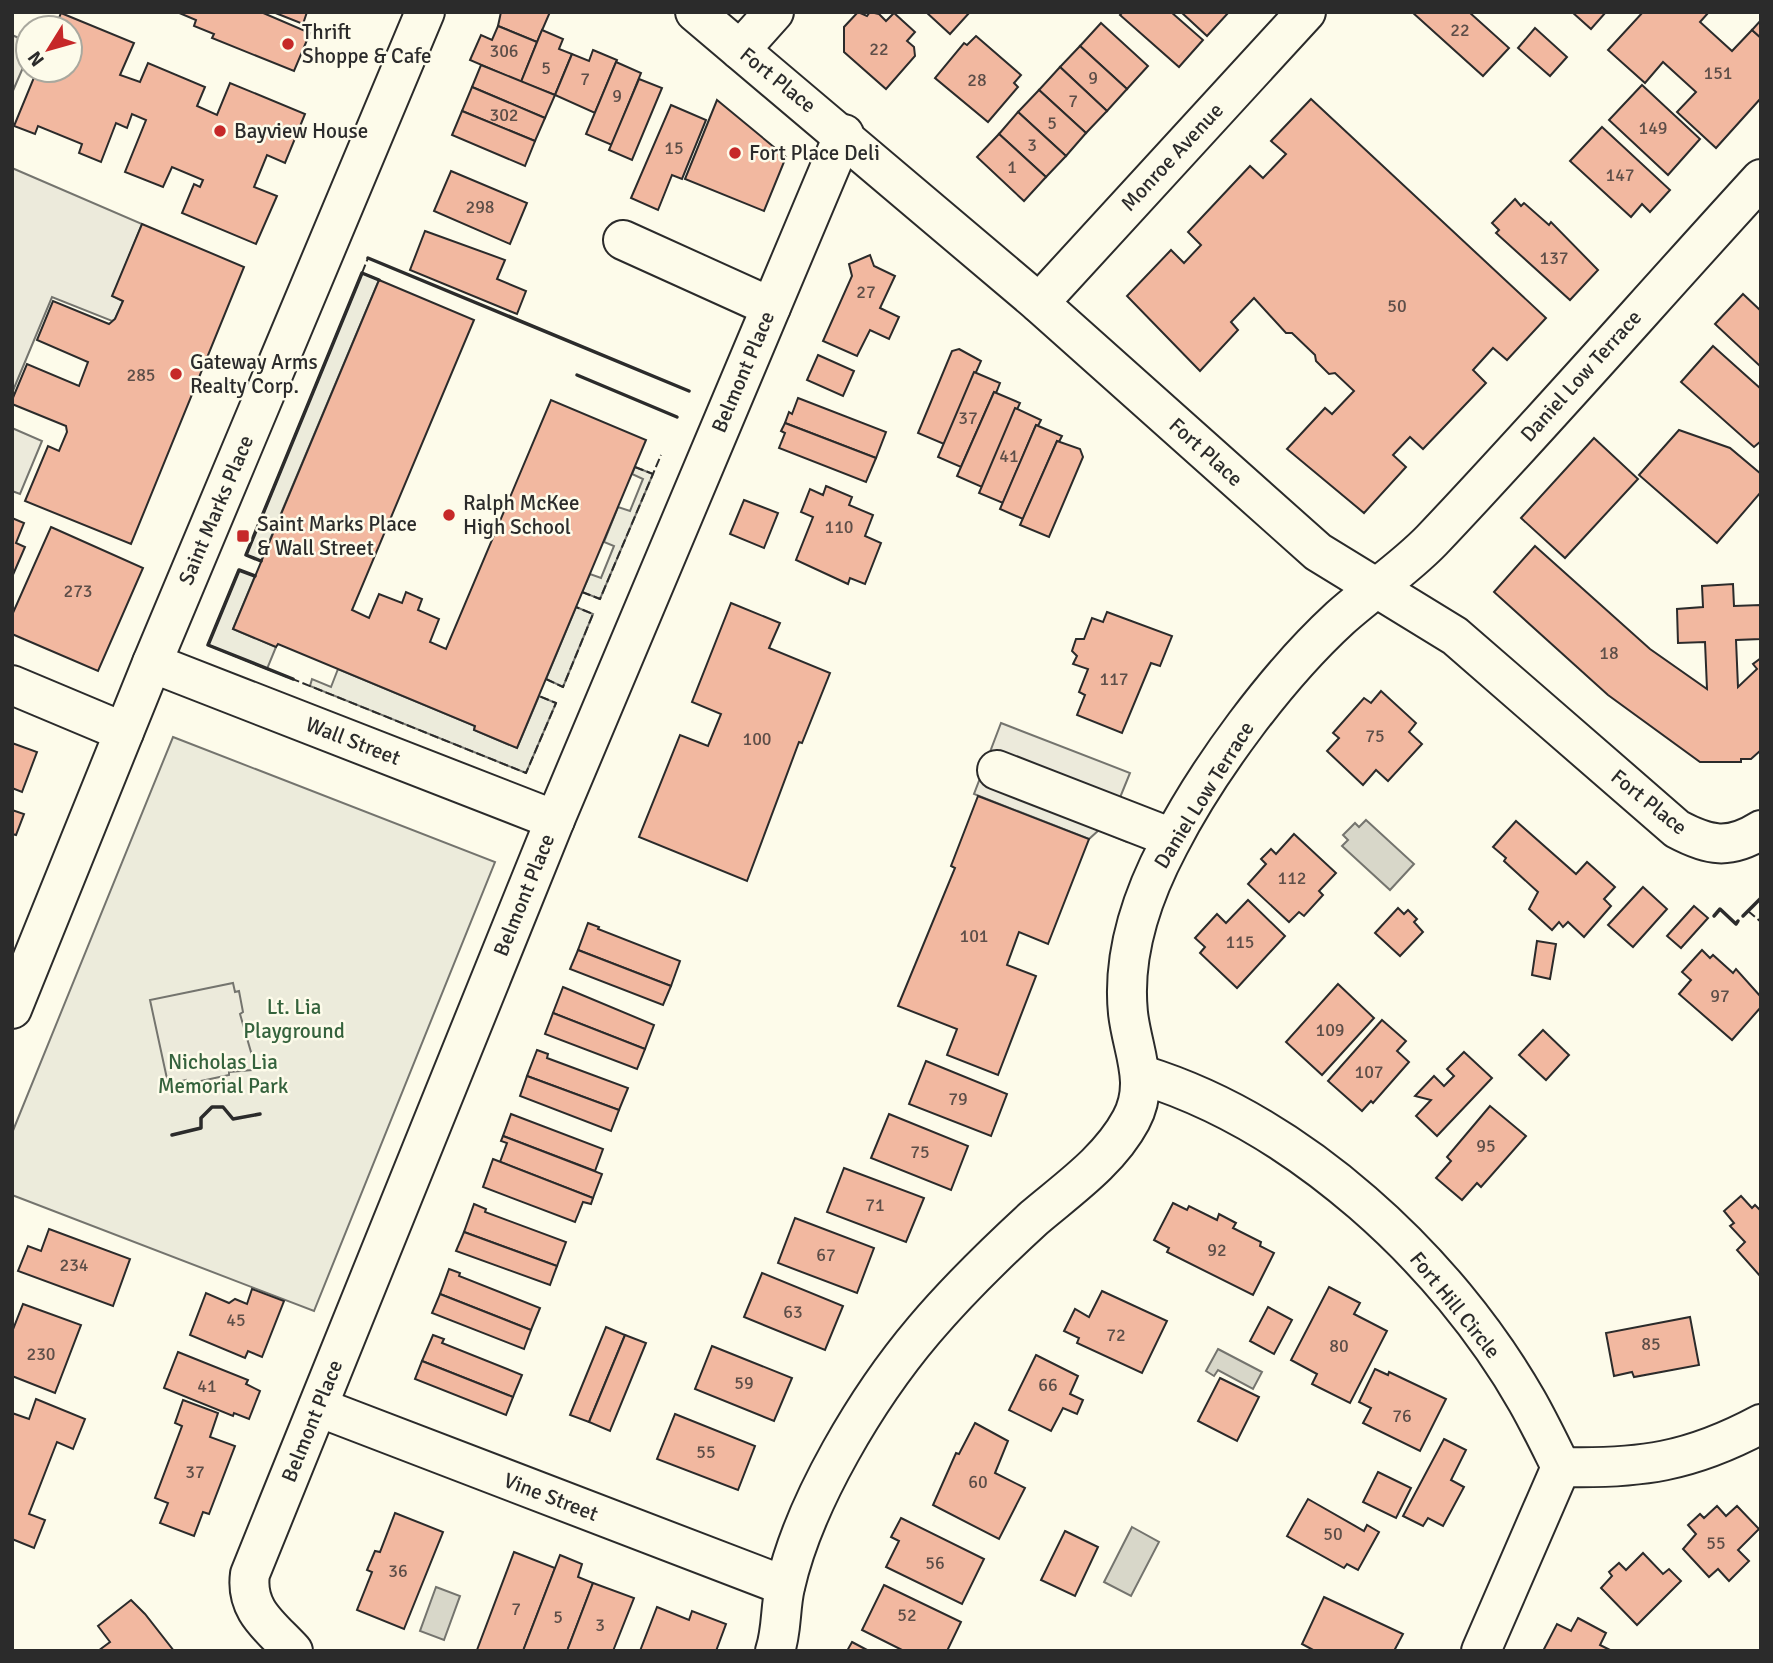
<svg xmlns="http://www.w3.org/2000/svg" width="1773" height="1663" font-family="Signika,sans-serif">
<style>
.green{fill:#ecebdb;stroke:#74746e;stroke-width:2}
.parking{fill:#eceadb;stroke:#74746e;stroke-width:2}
.water{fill:#d8d7c9;stroke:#74746e;stroke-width:2}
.building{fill:#f2b8a0;stroke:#2b2b2b;stroke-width:2}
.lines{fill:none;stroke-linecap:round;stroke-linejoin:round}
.minor-casing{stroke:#2b2b2b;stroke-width:42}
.minor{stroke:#fdfbea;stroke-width:38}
.fence{stroke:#2b2b2b;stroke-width:2;stroke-dasharray:9 3.5;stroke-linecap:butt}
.wall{stroke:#2b2b2b;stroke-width:3.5}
.poi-dot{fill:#c62828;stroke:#fdfbea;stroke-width:2.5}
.labels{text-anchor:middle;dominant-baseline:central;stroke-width:5;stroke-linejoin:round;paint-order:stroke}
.number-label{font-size:18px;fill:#5d4e48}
.poi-label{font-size:21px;fill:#2b2b2b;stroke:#fdfbea;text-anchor:start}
.street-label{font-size:21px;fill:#2b2b2b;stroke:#fdfbea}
.park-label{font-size:21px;fill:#34623c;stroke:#fdfbea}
</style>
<rect width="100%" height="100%" fill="#fdfbea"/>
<!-- green -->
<g class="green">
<polygon points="362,273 379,280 261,561 246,555"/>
<polygon points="635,467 653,474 600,599 582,592 590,574 601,578 614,546 604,542 618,507 630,511 643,479 632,474"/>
<polygon points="239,570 255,576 233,629 276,647 267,669 208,645"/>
<polygon points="576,607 593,614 563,687 546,679"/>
<polygon points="338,669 475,726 474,730 517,748 539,696 556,703 526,773 310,686 312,679 331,687"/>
<polygon points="173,737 495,862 314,1311 12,1195 12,1133"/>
</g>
<!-- parking -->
<g class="parking">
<polygon points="12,35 28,42 28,56 12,93"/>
<polygon points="12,168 142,224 113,296 123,301 115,319 112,321 52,297 12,393"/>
<polygon points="12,428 42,441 20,494 12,491"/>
<polygon points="1001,723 1130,773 1119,800 1140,816 1127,842 1099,830 1089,839 974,794"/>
<polygon points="233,983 235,992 239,991 243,1012 240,1014 255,1066 252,1070 229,1072 229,1075 187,1084 186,1080 178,1082 179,1086 169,1088 150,1000"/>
</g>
<!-- water -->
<g class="water">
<polygon points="1366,820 1414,864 1390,890 1342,846 1348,840 1343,835 1355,823 1359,827"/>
<polygon points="1218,1349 1262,1372 1253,1389 1218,1370 1214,1376 1206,1371"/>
<polygon points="1132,1527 1159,1542 1131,1596 1104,1582"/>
<polygon points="436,1587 460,1596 444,1640 420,1631"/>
</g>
<!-- building -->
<g class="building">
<polygon points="177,12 261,12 310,33 294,71 212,38 214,34 194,26 196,20"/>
<polygon points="273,12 307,12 303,24"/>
<polygon points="501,12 550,12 537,42 498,26"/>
<polygon points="858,12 867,16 870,12 879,14 886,21 894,13 915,32 907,41 914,47 915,56 886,89 844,52 844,27"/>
<polygon points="926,12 970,12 950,34"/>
<polygon points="1123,12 1171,12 1203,40 1179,67 1120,15"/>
<polygon points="1181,12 1229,12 1207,36"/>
<polygon points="1412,12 1469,12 1509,48 1483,76"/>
<polygon points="1572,12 1606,12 1591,29"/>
<polygon points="1643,12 1709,12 1700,22 1732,51 1752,30 1761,38 1761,98 1716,148 1677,112 1696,92 1663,62 1645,83 1608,50"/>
<polygon points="61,13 134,43 120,75 140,82 148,63 205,87 197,106 217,115 230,83 305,114 285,163 267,155 254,187 277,196 256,244 182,213 194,184 200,187 203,180 172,167 163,187 125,172 146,120 132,114 127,128 116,123 101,162 79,153 82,144 38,126 35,134 14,126 35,75 43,78 46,70 70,70 70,28 55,28"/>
<polygon points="1761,20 1761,38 1752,30"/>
<polygon points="1101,23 1148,66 1127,89 1080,46"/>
<polygon points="498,26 537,42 521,82 470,60 481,35 492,40"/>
<polygon points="1535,28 1567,57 1550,76 1518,48"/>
<polygon points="542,30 563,39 559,49 572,54 555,95 521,82"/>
<polygon points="976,36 1021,75 1014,83 1018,87 988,122 935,78 964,43 967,45"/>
<polygon points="1080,46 1127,89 1107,111 1060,67"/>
<polygon points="593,50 617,60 595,113 555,95 572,54 589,61"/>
<polygon points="616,62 641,73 612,145 586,134"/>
<polygon points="481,65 555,95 545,118 472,87"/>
<polygon points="1060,67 1107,111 1086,133 1039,90"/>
<polygon points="639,79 662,88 632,160 609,150"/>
<polygon points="1642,85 1700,139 1668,175 1609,120"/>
<polygon points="472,87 545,118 535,141 462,111"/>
<polygon points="1039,90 1086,133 1066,156 1018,112"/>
<polygon points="1311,99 1546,318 1507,360 1493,348 1473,370 1486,383 1423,449 1410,437 1393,455 1406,467 1364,513 1287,449 1325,408 1332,414 1354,391 1335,373 1329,374 1316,361 1315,355 1292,333 1286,333 1254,298 1231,322 1238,330 1200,371 1127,296 1171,250 1184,263 1201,245 1188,232 1250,166 1263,178 1286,154 1271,141"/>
<polygon points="717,100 786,157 764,211 685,179"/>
<polygon points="671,105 706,120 682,179 672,175 658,210 631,198"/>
<polygon points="462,111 535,141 525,166 452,135"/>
<polygon points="1018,112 1066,156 1046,177 999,134"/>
<polygon points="1602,127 1670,190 1650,212 1642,204 1631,217 1570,161"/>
<polygon points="999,134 1046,177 1024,201 977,157"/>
<polygon points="451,171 527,203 510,244 434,211"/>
<polygon points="1515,199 1521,206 1524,203 1549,225 1551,222 1598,270 1570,300 1496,233 1499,230 1492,223"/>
<polygon points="142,224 244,267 131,544 25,501 48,446 59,451 67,432 66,426 12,404 12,400 27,364 79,386 88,362 37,340 53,301 109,324 115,319 123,301 112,296"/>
<polygon points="425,231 505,260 497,279 526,291 517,314 410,270"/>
<polygon points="870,255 874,266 895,276 880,308 899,317 889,339 870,330 857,356 823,341 852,276 849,264"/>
<polygon points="379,280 474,320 352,610 369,618 379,594 402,603 406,592 422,599 418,610 439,619 430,642 446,649 551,400 646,440 517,748 474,730 475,726 278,644 276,647 233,629"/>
<polygon points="1743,294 1761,311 1761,367 1715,324"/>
<polygon points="1713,346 1761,389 1761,441 1754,447 1681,382"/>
<polygon points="959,349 981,361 944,444 918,433 952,351"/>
<polygon points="818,355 854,371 843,396 807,380"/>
<polygon points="974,372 1000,383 996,393 994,392 961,467 938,457"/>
<polygon points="994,392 1020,403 982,487 957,476"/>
<polygon points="798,398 886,432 876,458 785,423 789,412 792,414"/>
<polygon points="1015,408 1041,420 1038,426 1036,425 1003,503 979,493"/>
<polygon points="785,423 876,458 866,482 779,448 785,433 781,431"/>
<polygon points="1036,425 1062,436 1059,442 1057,441 1023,519 1000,509"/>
<polygon points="1679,430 1730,448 1761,474 1761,492 1717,543 1639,475"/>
<polygon points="1594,438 1638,479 1565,558 1521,518"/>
<polygon points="1057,441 1080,449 1083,457 1049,537 1020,525"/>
<polygon points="826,486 852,497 849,505 873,515 865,536 881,543 865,584 850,578 848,584 796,560 813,517 801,512 810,489 823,495"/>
<polygon points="744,500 778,513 764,548 730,534"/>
<polygon points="12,518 24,523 16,543 25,547 12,577"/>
<polygon points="51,527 143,568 98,671 12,634 12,615"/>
<polygon points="1535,546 1650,649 1707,689 1705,642 1678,643 1677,609 1703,607 1702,586 1733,584 1734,606 1760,605 1761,639 1736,640 1738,687 1757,669 1753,664 1761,658 1761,750 1751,759 1741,759 1741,762 1700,762 1608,695 1494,592"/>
<polygon points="731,603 780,623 769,648 830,673 802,743 799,742 747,881 639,837 680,735 708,746 721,714 692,702"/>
<polygon points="1107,612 1172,636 1160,666 1151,663 1122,733 1077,715 1085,695 1079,692 1088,669 1073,664 1077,656 1072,651 1076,639 1084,639 1092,618 1103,622"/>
<polygon points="1381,691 1416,723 1409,732 1422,744 1388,781 1376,770 1363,785 1327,751 1339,738 1333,733 1364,698 1371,703"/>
<polygon points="12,743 37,752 22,792 12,788"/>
<polygon points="978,796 1089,839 1048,944 1019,932 1007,965 1036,976 998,1075 947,1055 957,1029 898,1006 955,868 951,866"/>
<polygon points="12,810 24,814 16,835 12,834"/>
<polygon points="1516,821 1576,874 1587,862 1615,887 1604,899 1611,906 1584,937 1568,922 1563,927 1559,922 1552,930 1529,909 1538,892 1504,861 1506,858 1493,847"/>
<polygon points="1294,834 1336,873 1319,891 1323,895 1304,916 1299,912 1289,922 1248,884 1266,864 1261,859 1271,849 1276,854"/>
<polygon points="1643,887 1667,909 1633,947 1608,925"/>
<polygon points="1248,900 1285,936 1237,988 1200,953 1205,947 1195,938 1217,914 1226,923"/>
<polygon points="1694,906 1708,918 1681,948 1667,936"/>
<polygon points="1398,908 1404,914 1408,910 1417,919 1414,922 1423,932 1400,956 1375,933"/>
<polygon points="588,923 599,927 598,929 680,961 671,986 578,950"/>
<polygon points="1537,941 1556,944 1550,979 1532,975"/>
<polygon points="578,950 671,986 663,1005 570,969"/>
<polygon points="1702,950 1710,958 1713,955 1733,973 1736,969 1761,997 1761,1007 1732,1040 1679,994 1691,980 1682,972"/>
<polygon points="1338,984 1374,1018 1322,1075 1286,1042"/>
<polygon points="563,987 654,1025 645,1049 553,1013"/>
<polygon points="553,1013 645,1049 637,1069 545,1034"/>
<polygon points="1382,1020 1406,1041 1397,1051 1409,1062 1373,1103 1371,1101 1362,1111 1328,1081"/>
<polygon points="1543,1030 1569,1055 1546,1080 1519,1055"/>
<polygon points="537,1050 548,1054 547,1058 628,1088 619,1110 527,1076"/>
<polygon points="1464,1052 1492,1078 1437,1136 1416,1116 1431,1100 1415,1096 1434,1076 1444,1086 1454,1076 1447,1069"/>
<polygon points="926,1061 1007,1094 991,1136 909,1104"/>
<polygon points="527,1076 619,1110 611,1131 520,1096"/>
<polygon points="1490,1106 1526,1136 1481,1187 1477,1183 1462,1200 1436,1178 1451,1161 1447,1157"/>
<polygon points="511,1114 603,1149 595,1171 503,1136"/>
<polygon points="889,1114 968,1146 951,1190 871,1158"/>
<polygon points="503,1136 602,1174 593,1198 500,1162 507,1143 501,1141"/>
<polygon points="493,1159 593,1198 591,1204 583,1202 575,1222 483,1187"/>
<polygon points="844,1168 924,1198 906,1242 827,1212"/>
<polygon points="1741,1196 1752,1208 1755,1205 1761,1211 1761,1277 1737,1250 1745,1242 1730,1226 1734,1223 1724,1211"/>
<polygon points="1173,1203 1187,1210 1189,1206 1217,1220 1219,1214 1236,1223 1233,1228 1261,1242 1260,1246 1274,1253 1253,1295 1167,1252 1169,1248 1154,1240"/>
<polygon points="474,1204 486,1209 485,1212 566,1242 557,1266 464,1232"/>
<polygon points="795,1218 874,1248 857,1293 778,1263"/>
<polygon points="49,1229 130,1259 113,1306 18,1271 28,1246 41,1251"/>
<polygon points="464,1232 557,1266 550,1285 456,1251"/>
<polygon points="449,1269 460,1273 459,1276 540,1308 531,1330 440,1294"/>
<polygon points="762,1273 843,1306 825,1350 744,1317"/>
<polygon points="1329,1287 1360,1303 1354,1314 1387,1331 1350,1403 1312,1384 1317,1374 1291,1360"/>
<polygon points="252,1289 284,1301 262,1357 248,1351 245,1358 190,1335 206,1293 229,1303 235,1299 247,1304"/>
<polygon points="1102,1291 1167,1321 1142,1373 1077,1343 1079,1338 1064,1331 1075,1309 1089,1317"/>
<polygon points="440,1294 531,1330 524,1349 432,1313"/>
<polygon points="23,1304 81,1325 55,1393 12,1376 12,1332"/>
<polygon points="1268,1307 1292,1320 1274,1354 1250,1341"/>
<polygon points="1690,1317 1699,1365 1634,1377 1632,1372 1614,1376 1606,1333"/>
<polygon points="606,1327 625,1335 589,1422 570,1415"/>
<polygon points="433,1335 444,1339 442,1343 522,1375 513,1397 422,1361"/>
<polygon points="625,1335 646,1343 610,1431 589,1422"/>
<polygon points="712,1346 792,1378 774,1421 695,1389"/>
<polygon points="178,1352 248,1380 246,1384 260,1391 249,1419 234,1413 233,1416 164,1388"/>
<polygon points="1036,1355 1078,1376 1070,1394 1083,1400 1077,1414 1063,1408 1051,1431 1009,1410"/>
<polygon points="422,1361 513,1397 506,1415 415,1379"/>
<polygon points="1375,1369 1388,1375 1389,1372 1446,1399 1420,1451 1363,1423 1371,1408 1359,1402"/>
<polygon points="1220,1378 1259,1397 1237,1441 1198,1421"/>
<polygon points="36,1399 85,1419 73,1449 57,1442 29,1514 45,1520 34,1548 12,1539 12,1413 29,1419"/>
<polygon points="183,1400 218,1413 210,1437 235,1446 209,1514 203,1512 194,1536 160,1523 168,1503 155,1498 182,1426 175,1423"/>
<polygon points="675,1414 755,1446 738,1490 657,1459"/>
<polygon points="975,1423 1008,1441 995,1473 1025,1488 999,1539 933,1505 956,1453 959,1454"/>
<polygon points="1444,1439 1466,1450 1451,1480 1464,1487 1443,1526 1428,1518 1423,1526 1403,1516"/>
<polygon points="1378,1472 1411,1488 1396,1518 1363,1502"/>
<polygon points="1308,1499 1364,1531 1367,1525 1379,1532 1358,1570 1347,1564 1344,1568 1287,1536"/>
<polygon points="1717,1506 1726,1516 1737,1506 1759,1529 1738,1550 1749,1561 1729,1581 1718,1569 1709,1577 1683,1549 1696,1534 1688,1525 1700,1514 1704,1518"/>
<polygon points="395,1513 443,1532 404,1629 357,1610 372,1572 367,1570 375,1551 380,1552"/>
<polygon points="901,1518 984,1559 962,1604 886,1567 899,1541 891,1537"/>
<polygon points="1065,1531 1098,1547 1075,1596 1041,1580"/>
<polygon points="514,1552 555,1568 523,1651 479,1651 477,1650"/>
<polygon points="1643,1553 1663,1574 1669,1569 1681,1581 1637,1625 1601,1588 1612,1576 1609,1572 1619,1563 1626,1570"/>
<polygon points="560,1555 582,1564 578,1577 593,1583 567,1651 523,1651"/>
<polygon points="593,1583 634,1598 613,1651 567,1651"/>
<polygon points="884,1585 961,1622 947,1651 904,1651 862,1630"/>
<polygon points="1324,1597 1403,1634 1394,1651 1315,1651 1302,1644"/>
<polygon points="131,1600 145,1614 174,1651 98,1651 110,1642 98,1626"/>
<polygon points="657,1607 689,1620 692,1611 726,1624 716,1651 640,1651"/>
<polygon points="1578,1618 1606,1633 1600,1645 1612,1651 1543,1651 1557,1624 1571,1631"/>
<polygon points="852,1642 869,1651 847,1651"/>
</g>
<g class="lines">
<!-- minor casing -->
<g class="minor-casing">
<g id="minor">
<path d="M 695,12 L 1039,303 L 1318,552 L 1455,636 L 1677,829 C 1709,846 1729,850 1761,830"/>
<polyline points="740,50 774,12"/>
<polyline points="623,240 771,307"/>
<polyline points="1039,303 1306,12"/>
<polyline points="152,663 555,820"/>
<polyline points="12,685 124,732"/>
<polyline points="997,770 1172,838"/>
<polyline points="12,1009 152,663 425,12"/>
<path d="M 1142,1075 C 1298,1123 1446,1259 1527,1401 C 1539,1422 1550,1445 1561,1467 L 1481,1651"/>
<polyline points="318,1407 785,1586"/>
<path d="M 1561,1467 C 1640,1469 1690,1462 1761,1424"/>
<path d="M 293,1651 C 270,1626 245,1610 250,1574 L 555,820 L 844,134"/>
<path d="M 775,1651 C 782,1631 780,1608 785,1587 C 804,1502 868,1396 924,1330 C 957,1291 997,1252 1034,1218 C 1068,1189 1109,1161 1131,1120 C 1151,1083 1132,1050 1128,1013 C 1122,954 1142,896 1169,845 C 1208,769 1277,676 1340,618 C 1370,591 1404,569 1432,540 C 1544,422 1651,299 1761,179"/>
</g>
</g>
<!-- minor -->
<use href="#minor" class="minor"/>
<!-- fence -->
<g class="fence">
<polyline points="362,273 368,258"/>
<polyline points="635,467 653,474"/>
<polyline points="261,561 246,555 362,273 379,280"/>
<polyline points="255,576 239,570 208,645 526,773 556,703 539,696"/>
<polyline points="582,592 600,599 661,455"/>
<polyline points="546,679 563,687 593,614 576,607"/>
<polyline points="1748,911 1761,922"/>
</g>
<!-- wall -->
<g class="wall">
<polyline points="368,258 689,391"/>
<polyline points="577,375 677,417"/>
<polyline points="261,561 246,555 362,273 379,280"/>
<polyline points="255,576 239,570 208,645 293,679"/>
<polyline points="1714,916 1720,909 1736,924 1738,921"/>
<polyline points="1743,916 1761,898"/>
<polyline points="172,1135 201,1128 201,1118 212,1107 223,1107 233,1119 260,1114"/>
</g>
</g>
<!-- markers -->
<g class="poi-dot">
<circle cx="288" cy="44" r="7"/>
<circle cx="220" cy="131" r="7"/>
<circle cx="735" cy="153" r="7"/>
<circle cx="176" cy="374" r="7"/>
<circle cx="449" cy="515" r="7"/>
<rect x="236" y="529" width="14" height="14" rx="3.5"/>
</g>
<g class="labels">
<!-- number labels -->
<g class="number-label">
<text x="1460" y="30">22</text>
<text x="879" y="49">22</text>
<text x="504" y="51">306</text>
<text x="546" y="68">5</text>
<text x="1718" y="73">151</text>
<text x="1093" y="78">9</text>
<text x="585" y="79">7</text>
<text x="977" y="80">28</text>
<text x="617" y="96">9</text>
<text x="1073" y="101">7</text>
<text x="504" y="115">302</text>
<text x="1052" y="123">5</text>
<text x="1653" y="128">149</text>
<text x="1032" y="145">3</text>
<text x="674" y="148">15</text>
<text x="1012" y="167">1</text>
<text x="1620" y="175">147</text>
<text x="480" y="207">298</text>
<text x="1554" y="258">137</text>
<text x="866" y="292">27</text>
<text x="1397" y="306">50</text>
<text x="141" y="375">285</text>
<text x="968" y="418">37</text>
<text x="1009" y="456">41</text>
<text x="839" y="527">110</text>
<text x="78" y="591">273</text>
<text x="1609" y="653">18</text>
<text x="1114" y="679">117</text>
<text x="1375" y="736">75</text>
<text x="757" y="739">100</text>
<text x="1292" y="878">112</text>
<text x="974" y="936">101</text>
<text x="1240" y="942">115</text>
<text x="1720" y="996">97</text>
<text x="1330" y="1030">109</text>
<text x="1369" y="1072">107</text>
<text x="958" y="1099">79</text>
<text x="1486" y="1146">95</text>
<text x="920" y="1152">75</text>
<text x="875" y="1205">71</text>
<text x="1217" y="1250">92</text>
<text x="826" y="1255">67</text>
<text x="74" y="1265">234</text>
<text x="793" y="1312">63</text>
<text x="236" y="1320">45</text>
<text x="1116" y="1335">72</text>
<text x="1651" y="1344">85</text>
<text x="1339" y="1346">80</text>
<text x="41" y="1354">230</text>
<text x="744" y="1383">59</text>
<text x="1048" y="1385">66</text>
<text x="207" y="1386">41</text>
<text x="1402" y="1416">76</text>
<text x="706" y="1452">55</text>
<text x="195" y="1472">37</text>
<text x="978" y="1482">60</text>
<text x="1333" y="1534">50</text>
<text x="1716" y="1543">55</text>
<text x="935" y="1563">56</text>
<text x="398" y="1571">36</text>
<text x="516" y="1609">7</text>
<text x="907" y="1615">52</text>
<text x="558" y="1617">5</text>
<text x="600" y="1625">3</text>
</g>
<!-- poi labels -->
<g class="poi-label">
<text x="302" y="32">Thrift<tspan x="302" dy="24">Shoppe &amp; Cafe</tspan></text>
<text x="234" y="131">Bayview House</text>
<text x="749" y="153">Fort Place Deli</text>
<text x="190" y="362">Gateway Arms<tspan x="190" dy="24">Realty Corp.</tspan></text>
<text x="463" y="503">Ralph McKee<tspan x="463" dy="24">High School</tspan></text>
<text x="257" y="524">Saint Marks Place<tspan x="257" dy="24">&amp; Wall Street</tspan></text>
</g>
<!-- street labels -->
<g class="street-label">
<text transform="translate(778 80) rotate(39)">Fort Place</text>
<text transform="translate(1172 157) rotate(-47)">Monroe Avenue</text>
<text transform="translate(743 372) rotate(-67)">Belmont Place</text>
<text transform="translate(1581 376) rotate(-48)">Daniel Low Terrace</text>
<text transform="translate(1206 452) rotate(42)">Fort Place</text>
<text transform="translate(216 510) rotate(-67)">Saint Marks Place</text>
<text transform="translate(353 741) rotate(21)">Wall Street</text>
<text transform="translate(1204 795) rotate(-58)">Daniel Low Terrace</text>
<text transform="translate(1649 802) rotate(39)">Fort Place</text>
<text transform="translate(524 895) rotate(-68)">Belmont Place</text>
<text transform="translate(1455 1305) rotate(51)">Fort Hill Circle</text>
<text transform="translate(312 1421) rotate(-68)">Belmont Place</text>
<text transform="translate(551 1497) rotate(21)">Vine Street</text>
</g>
<!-- park labels -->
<g class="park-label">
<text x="294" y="1007">Lt. Lia<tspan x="294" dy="24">Playground</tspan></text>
<text x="223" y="1062">Nicholas Lia<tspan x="223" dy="24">Memorial Park</tspan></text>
</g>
</g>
<!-- border -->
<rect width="1773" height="1663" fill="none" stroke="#2b2b2b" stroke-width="28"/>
<!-- north arrow -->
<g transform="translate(49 49) rotate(233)"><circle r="33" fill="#fdfbea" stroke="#a9a89e" stroke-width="2"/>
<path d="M0-5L12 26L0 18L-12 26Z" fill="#c62828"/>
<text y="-10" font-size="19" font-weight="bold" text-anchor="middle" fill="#2b2b2b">N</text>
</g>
</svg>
